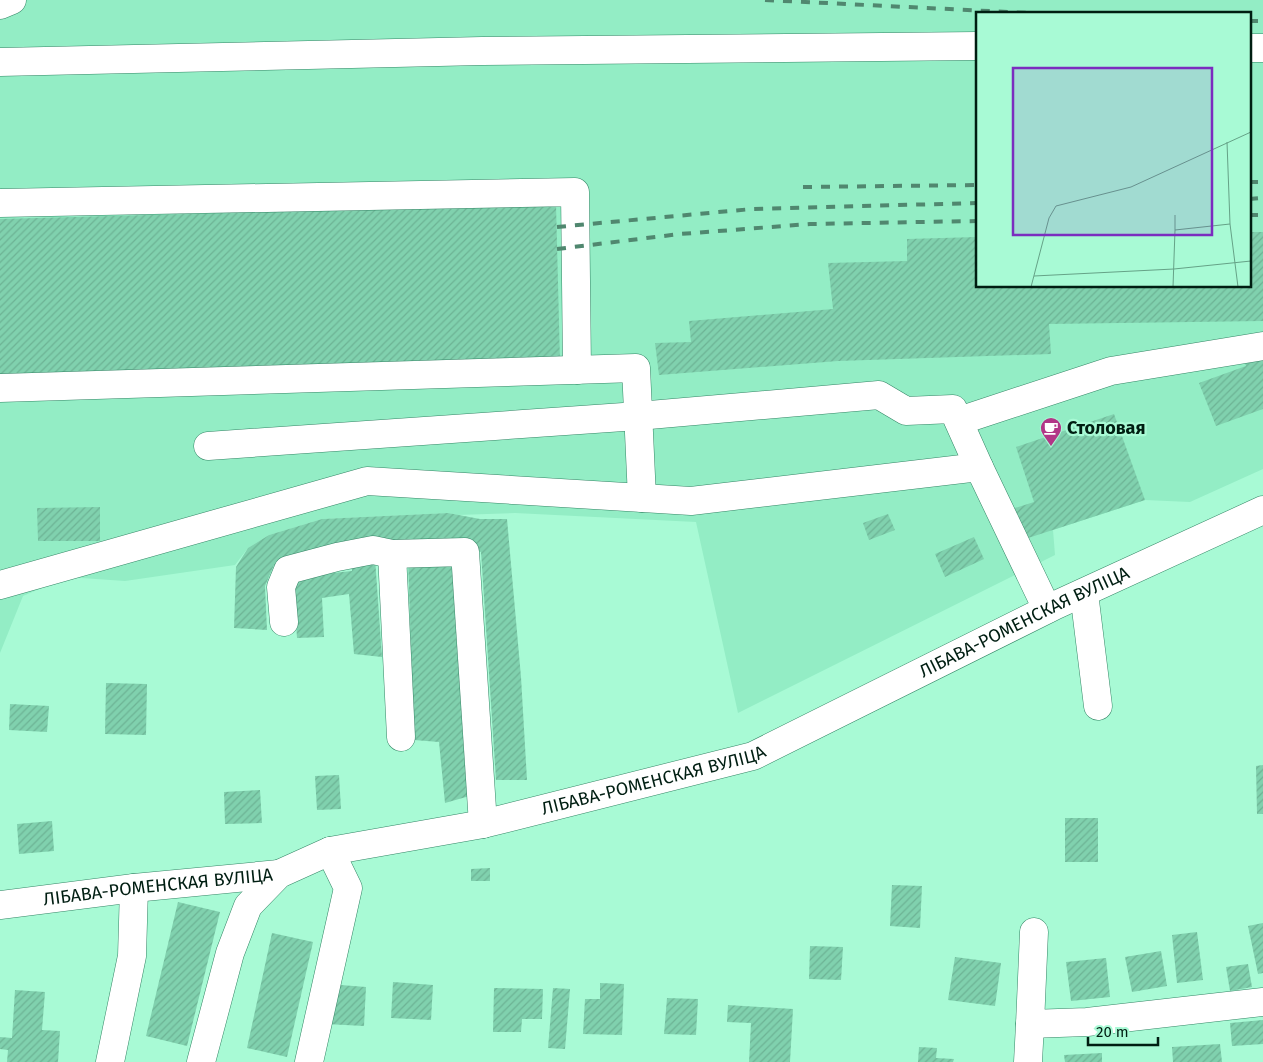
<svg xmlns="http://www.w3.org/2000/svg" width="1263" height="1062" font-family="'Fira Sans',sans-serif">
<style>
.built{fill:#93edc5;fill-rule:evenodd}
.building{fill:url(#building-hatch)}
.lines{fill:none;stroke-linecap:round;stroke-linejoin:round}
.minor-casing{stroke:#348666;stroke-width:29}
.major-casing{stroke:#348666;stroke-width:29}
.minor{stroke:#fff;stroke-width:28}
.major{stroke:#fff;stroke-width:28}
.rail{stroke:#50876f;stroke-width:4;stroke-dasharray:9 9;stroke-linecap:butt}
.labels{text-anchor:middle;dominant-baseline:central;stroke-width:4.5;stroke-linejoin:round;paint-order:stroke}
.poi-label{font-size:18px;font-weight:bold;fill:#001e12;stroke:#a8fad5;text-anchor:start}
.street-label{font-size:18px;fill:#001e12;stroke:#a8fad5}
.inset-road{fill:none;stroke:#65a287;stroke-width:1}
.view{fill:#7b2cbf;fill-opacity:0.15;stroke:#7b2cbf;stroke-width:2.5}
.inset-edge{fill:none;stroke:#001e12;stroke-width:2.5}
</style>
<defs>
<pattern id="building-hatch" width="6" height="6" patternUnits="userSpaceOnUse" patternTransform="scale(1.25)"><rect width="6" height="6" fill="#80d1ae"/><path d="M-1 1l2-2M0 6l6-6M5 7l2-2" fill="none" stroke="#6db395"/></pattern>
</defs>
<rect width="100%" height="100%" fill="#a8fad5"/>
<!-- built -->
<path class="built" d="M 0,0 L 1263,0 L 1263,469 L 1190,502 L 1145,500 L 1053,530 L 1055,555 L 738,713 L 696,522 L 515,513 L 457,515 L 448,513 L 322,519 L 269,535 L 248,548 L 235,565 L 125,581 L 67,577 L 23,596 L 0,653 ZM 977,14 L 1249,14 L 1249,286 L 977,286 Z"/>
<!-- building -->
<g class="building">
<polygon points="556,204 560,362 0,377 0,219"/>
<polygon points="1249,232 1263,232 1263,321 1049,324 1051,354 838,361 659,375 655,343 691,342 689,321 833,309 828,263 907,261 907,239 977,237 977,286 1249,286"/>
<polygon points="1263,352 1263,409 1216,426 1199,383 1246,366 1243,358"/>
<polygon points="1114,414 1145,500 1022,540 1012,509 1034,502 1016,447"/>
<polygon points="100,507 100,541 38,541 37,508"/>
<polygon points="448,513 480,519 507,519 521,677 527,780 496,780 481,552 454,544 274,565 265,586 267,630 234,628 236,567 248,548 269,535 322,519"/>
<polygon points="888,514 895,530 869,540 863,523"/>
<polygon points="974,537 984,559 945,577 935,554"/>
<polygon points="375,558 382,657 354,654 349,594 322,598 324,637 297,638 293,577 352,571 351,561"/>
<polygon points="408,561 451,561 473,795 445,803 439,742 414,740"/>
<polygon points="106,683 147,684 146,735 105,734"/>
<polygon points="10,704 49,706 47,732 9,730"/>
<polygon points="1263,765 1263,814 1257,814 1256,766"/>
<polygon points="339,775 341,809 317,810 315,776"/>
<polygon points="260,790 262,823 225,824 224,792"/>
<rect x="1065" y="818" width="33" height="44"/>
<polygon points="52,821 54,851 19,854 17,824"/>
<polygon points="490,868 490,881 471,881 471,869"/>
<polygon points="892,885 922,886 920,928 890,926"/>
<polygon points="178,902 220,912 187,1046 146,1036"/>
<polygon points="1263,923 1263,973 1258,974 1248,926"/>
<polygon points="1197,932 1203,980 1177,983 1172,935"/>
<polygon points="272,933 313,942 287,1057 247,1048"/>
<polygon points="810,946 843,947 841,980 809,979"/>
<polygon points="1161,951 1167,986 1132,992 1125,957"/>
<polygon points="955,957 1001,963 995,1006 948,1000"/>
<polygon points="1106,958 1110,997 1071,1001 1066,962"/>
<polygon points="1248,964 1252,987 1230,991 1226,967"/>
<polygon points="393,982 433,985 431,1020 391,1018"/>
<polygon points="600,983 624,984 622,1035 583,1034 585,999 600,999"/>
<polygon points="328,984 366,987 364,1026 326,1024"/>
<polygon points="494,988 543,989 542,1019 522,1019 521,1032 493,1032"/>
<polygon points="553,988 570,989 565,1049 548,1048"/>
<polygon points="15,990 45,992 42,1030 60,1031 58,1062 7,1062 8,1050 0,1049 0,1037 12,1038"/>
<polygon points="667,998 698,999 696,1035 664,1034"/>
<polygon points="728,1005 793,1009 790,1062 749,1062 751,1023 727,1022"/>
<polygon points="1263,1020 1263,1044 1232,1046 1230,1023"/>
<polygon points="1220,1044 1222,1062 1173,1062 1172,1047"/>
<polygon points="919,1047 937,1048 936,1058 954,1059 953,1062 918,1062"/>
<polygon points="1102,1053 1102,1062 1065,1062 1064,1055"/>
</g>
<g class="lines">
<!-- minor casing -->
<g class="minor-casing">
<g id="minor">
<polyline points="0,5 12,0"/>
<polyline points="1249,48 1263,48"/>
<polyline points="0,62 482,51 977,46"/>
<polyline points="0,203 575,192 577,370"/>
<polyline points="0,388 636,368 642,498"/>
<polyline points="959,421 1111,371 1263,346"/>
<polyline points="208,446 638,416 879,395 906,411 953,409 979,467"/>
<polyline points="392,554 401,737"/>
<polyline points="0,585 367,481 691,501 979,467 1047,609"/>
<polyline points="1084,593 1098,706"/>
<polyline points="284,622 281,587 288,570 337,557 373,550 392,554 465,552 483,824"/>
<path id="s1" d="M 0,905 L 134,888 L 279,874"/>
<polyline points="1034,932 1030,1024 1087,1022 1263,1002"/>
<polyline points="110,1062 132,956 134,888"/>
<polyline points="309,1062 348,888 330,851"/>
<polyline points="1028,1062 1030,1024"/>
</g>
</g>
<!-- major casing -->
<g class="major-casing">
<g id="major">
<path id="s2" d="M 201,1062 L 230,953 L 248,906 L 279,874 L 330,851 L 483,824 L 753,756 L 1056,605 L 1263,510"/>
</g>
</g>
<!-- minor -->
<use href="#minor" class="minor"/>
<!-- major -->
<use href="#major" class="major"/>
<!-- rail -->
<g class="rail">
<polyline points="765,0 1049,14"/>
<polyline points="1249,21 1263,21"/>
<polyline points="1249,182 1263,182"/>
<polyline points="803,187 977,185"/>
<polyline points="1249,199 1263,198"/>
<polyline points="1249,215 1263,215"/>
<polyline points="557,227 752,209 977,203"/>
<polyline points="557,249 680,234 810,224 977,221"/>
</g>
</g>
<!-- icons -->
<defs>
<g id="cafe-pin" transform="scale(1.125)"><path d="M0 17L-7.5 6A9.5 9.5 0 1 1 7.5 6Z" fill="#b23687" stroke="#a8fad5"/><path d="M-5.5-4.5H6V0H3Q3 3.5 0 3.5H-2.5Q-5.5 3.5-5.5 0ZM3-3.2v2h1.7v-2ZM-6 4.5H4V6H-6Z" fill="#fff"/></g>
</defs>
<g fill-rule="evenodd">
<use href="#cafe-pin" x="1051" y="428"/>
</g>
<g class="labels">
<!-- poi labels -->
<g class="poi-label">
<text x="1067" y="428">Столовая</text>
</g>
<!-- street labels -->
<g class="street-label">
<text stroke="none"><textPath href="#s2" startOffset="1000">ЛІБАВА-РОМЕНСКАЯ ВУЛІЦА</textPath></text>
<text stroke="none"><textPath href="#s2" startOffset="595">ЛІБАВА-РОМЕНСКАЯ ВУЛІЦА</textPath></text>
<text stroke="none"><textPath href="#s1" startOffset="159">ЛІБАВА-РОМЕНСКАЯ ВУЛІЦА</textPath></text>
</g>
</g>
<!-- overview -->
<g transform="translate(976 12)">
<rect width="275" height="275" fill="#a8fad5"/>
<path class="inset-road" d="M 251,130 L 254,212 L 262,275M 199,203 L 199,218 L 254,212M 58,264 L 198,257 L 275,249M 55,275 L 73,206 L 80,194 L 155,175 L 275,120M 197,275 L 199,218"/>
<path class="view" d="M 37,56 L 236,56 L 236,223 L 37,223 Z"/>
<rect width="275" height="275" class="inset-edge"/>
</g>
<!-- scale -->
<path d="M1088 1037v8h70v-8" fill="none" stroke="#001e12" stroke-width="2.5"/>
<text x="1096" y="1037" font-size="15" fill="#001e12" stroke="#a8fad5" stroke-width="4" paint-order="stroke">20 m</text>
</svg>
